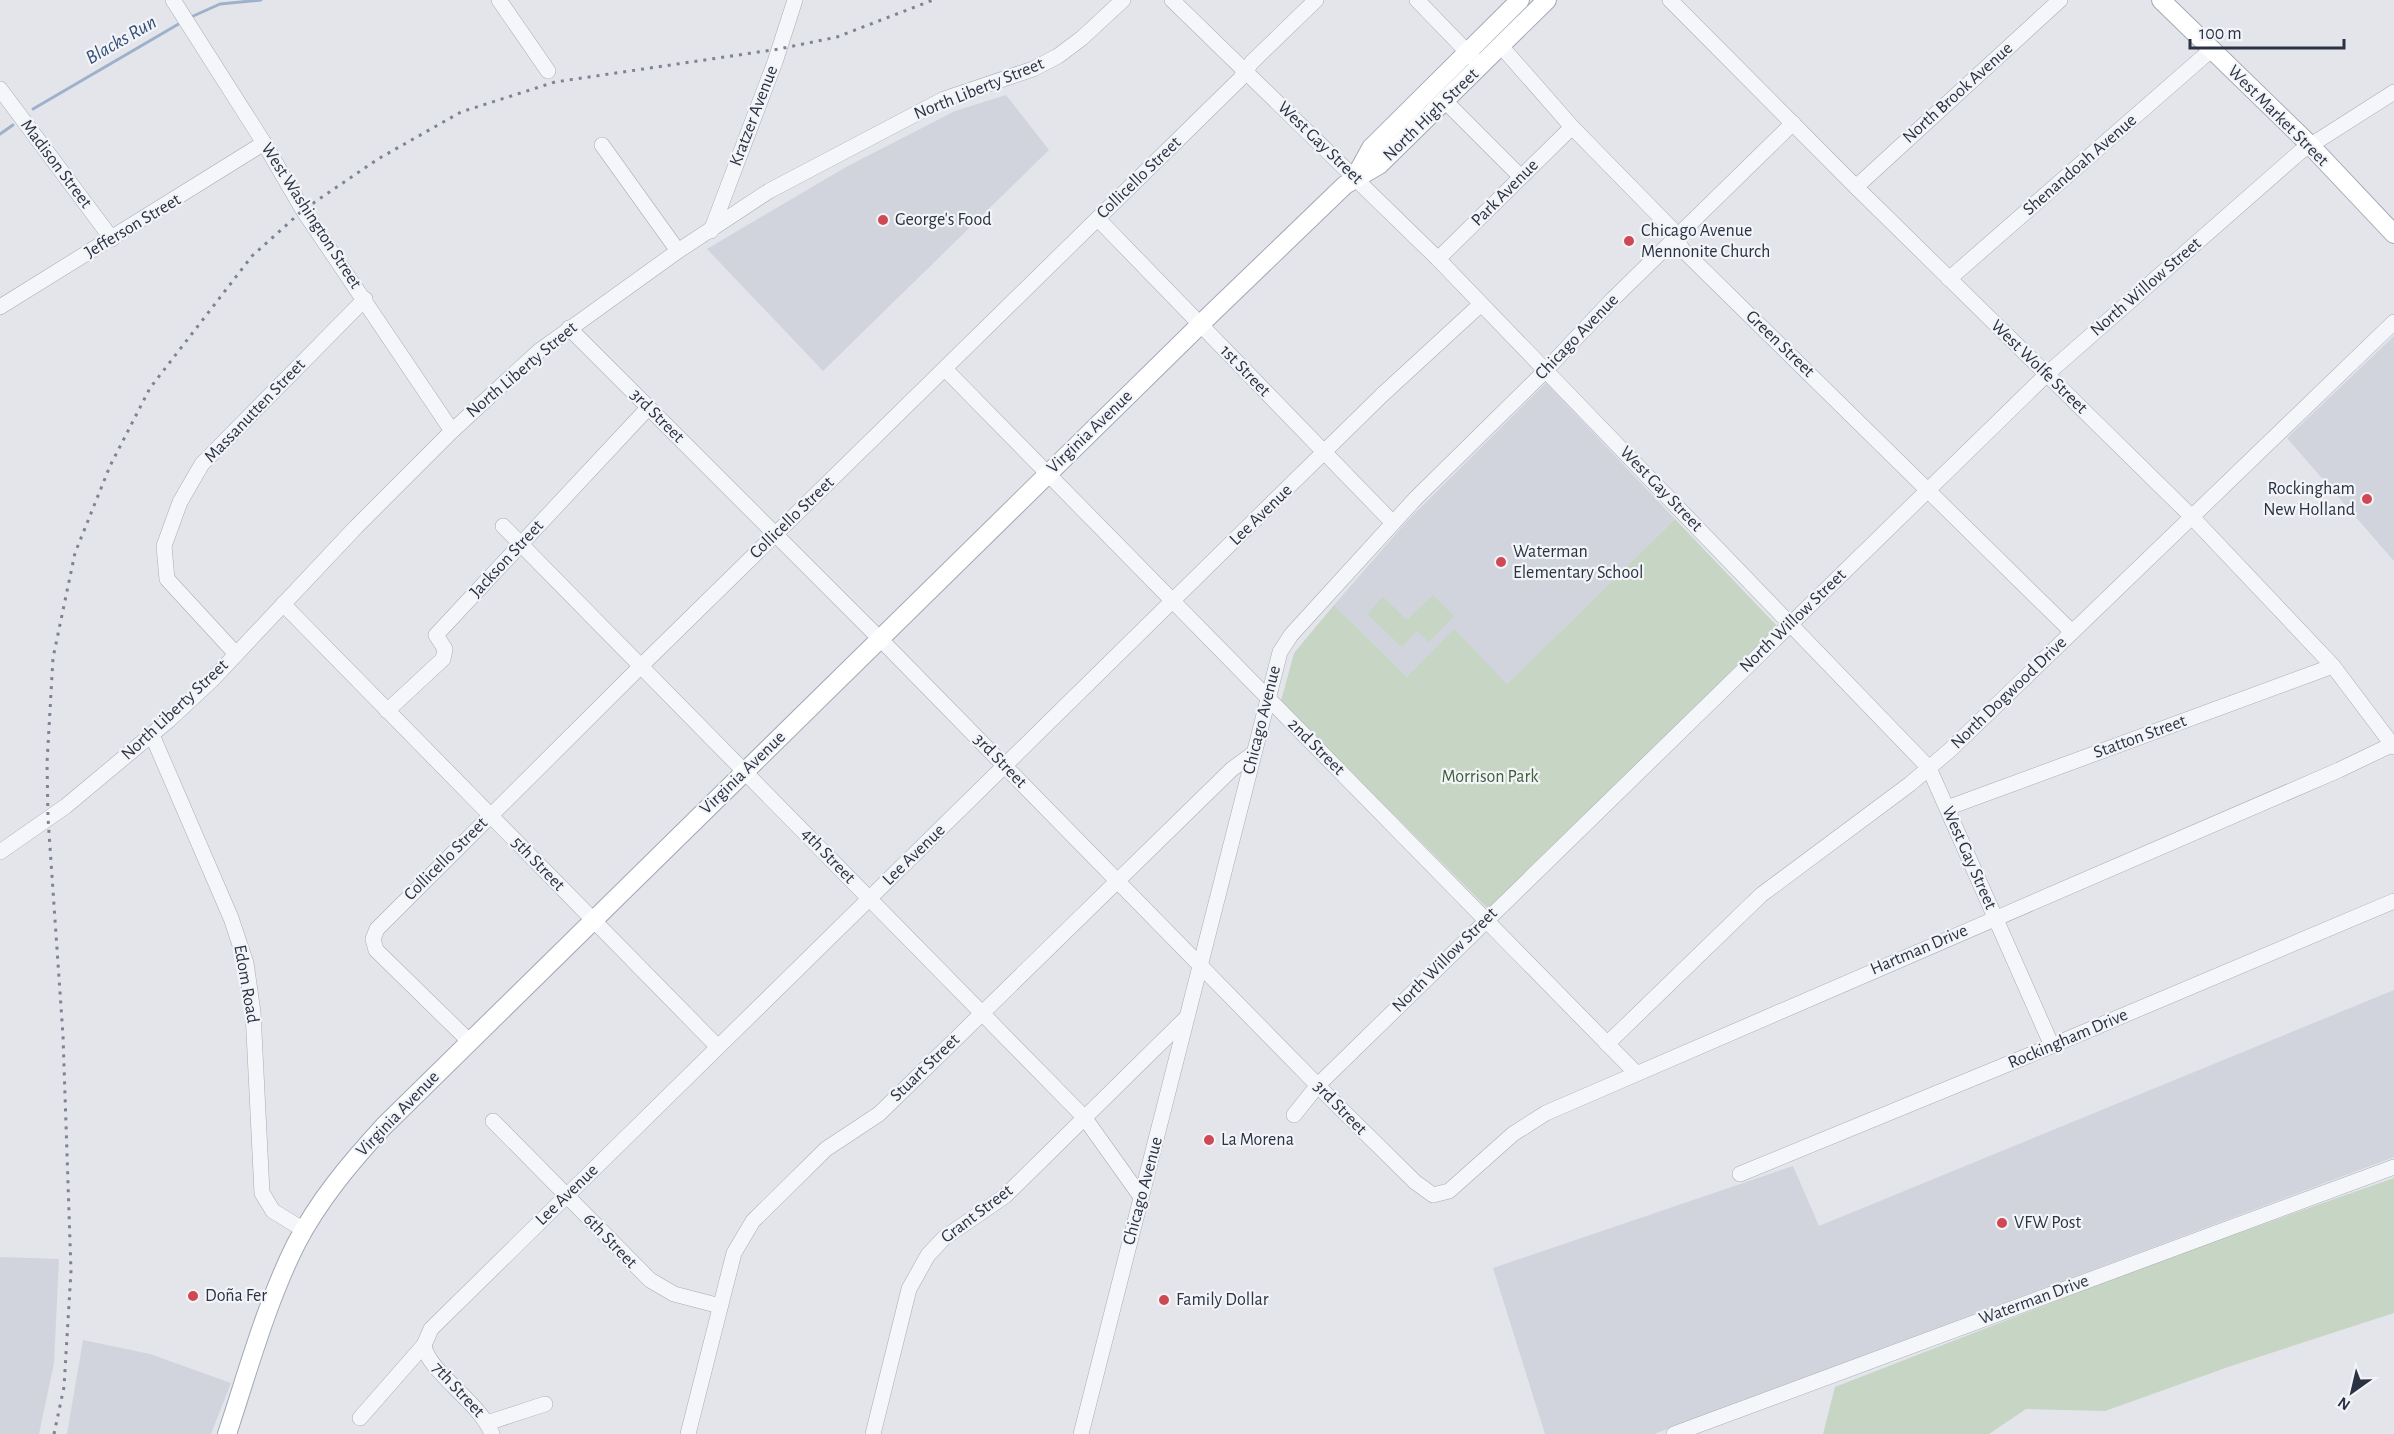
<svg xmlns="http://www.w3.org/2000/svg" width="2394" height="1434" font-family="'Alegreya Sans',sans-serif">
<style>
.built{fill:#d1d4dd}
.green{fill:#c7d5c4}
.lines{fill:none;stroke-linecap:round;stroke-linejoin:round}
.stream{stroke:#9eb1ca;stroke-width:3}
.minor-casing{stroke:#a8acb5;stroke-width:16}
.major-casing{stroke:#a2a9b7;stroke-width:20}
.minor{stroke:#f5f6f9;stroke-width:15}
.major{stroke:#fff;stroke-width:18}
.rail{stroke:#7c8494;stroke-width:3;stroke-dasharray:3 6;stroke-linecap:butt}
.poi-dot{fill:#cf4955;stroke:#f2f4f8;stroke-width:2}
.labels{text-anchor:middle;dominant-baseline:central;stroke-width:4.5;stroke-linejoin:round;paint-order:stroke}
.street-label{font-size:18px;fill:#2a3243;stroke:#f2f4f8}
.poi-label{font-size:18px;fill:#2a3243;stroke:#f2f4f8;text-anchor:start}
.park-label{font-size:18px;fill:#3d5f38;stroke:#f2f4f8}
.water-label{font-size:20px;font-style:italic;fill:#344e77;stroke:#f2f4f8}
</style>
<rect width="100%" height="100%" fill="#e3e5eb"/>
<!-- built -->
<g class="built">
<polygon points="1006,95 1049,150 823,371 707,249 846,167 955,111"/>
<polygon points="2394,336 2394,561 2287,438"/>
<polygon points="1546,383 1675,519 1507,684 1407,677 1334,605 1408,520"/>
<polygon points="2394,990 2394,1157 1654,1434 1545,1434 1493,1268 1793,1166 1819,1226"/>
<polygon points="0,1257 59,1259 54,1363 39,1434 0,1434"/>
<polygon points="83,1340 150,1354 231,1383 211,1434 67,1434"/>
</g>
<!-- green -->
<g class="green">
<polygon points="1675,519 1777,626 1488,909 1281,701 1294,653 1334,605 1407,677 1454,629 1507,684"/>
<polygon points="1433,595 1454,616 1429,642 1417,631 1402,647 1367,614 1383,597 1407,620"/>
<polygon points="2394,1178 2394,1313 2231,1366 2105,1411 2026,1409 1989,1434 1823,1434 1835,1387 2156,1262"/>
</g>
<g class="lines">
<!-- stream -->
<g class="stream">
<polyline points="191,17 220,4 261,0"/>
<polyline points="33,109 182,22"/>
<polyline points="0,134 13,125"/>
</g>
<!-- minor casing -->
<g class="minor-casing">
<g id="minor">
<polyline points="173,0 264,143 303,210 452,431"/>
<polyline points="499,0 548,71"/>
<polyline points="1172,0 1438,259 1929,768 2052,1046"/>
<polyline points="1417,0 1475,60"/>
<polyline points="1670,0 1856,187 2192,517 2333,666 2394,747"/>
<polyline points="1501,46 1572,127 1671,228 1682,249 2072,632"/>
<polyline points="0,89 112,239"/>
<polyline points="1445,101 1521,177"/>
<polyline points="602,145 678,251"/>
<polyline points="1856,187 2060,0"/>
<polyline points="1098,219 1393,523"/>
<polyline points="711,231 775,62 795,0"/>
<polyline points="1438,259 1572,127"/>
<polyline points="1949,279 2211,50"/>
<polyline points="0,307 264,143"/>
<polyline points="569,328 891,650 1332,1100 1415,1182 1433,1195 1449,1191 1513,1134 1546,1113 2339,770 2391,745"/>
<polyline points="945,369 1636,1073"/>
<polyline points="503,526 1084,1117 1141,1197"/>
<polyline points="283,604 718,1047"/>
<polyline points="236,654 167,579 164,546 180,502 202,464 365,299"/>
<polyline points="387,711 443,659 445,649 436,635 648,408"/>
<polyline points="152,735 231,918 246,963 253,1012 262,1193 273,1211 304,1230"/>
<polyline points="1947,808 2333,666"/>
<polyline points="0,852 66,806 169,720 211,681 356,527 452,431 539,351 678,251 769,191 944,99 1033,69 1058,56 1082,38 1123,0"/>
<polyline points="470,1042 376,950 373,939 377,929 641,666 1240,79 1252,62 1316,0"/>
<polyline points="1607,1044 1761,895 1910,784 1950,750 2394,322"/>
<polyline points="1294,1115 1318,1085 2047,374 2300,152 2394,92"/>
<polyline points="493,1121 650,1280 674,1294 720,1306"/>
<polyline points="1740,1174 2025,1057 2394,901"/>
<path d="M 424,1345 C 427,1371 480,1402 492,1434"/>
<polyline points="360,1418 424,1345 431,1329 1382,395 1481,304"/>
<polyline points="487,1423 545,1404"/>
<polyline points="688,1434 734,1253 753,1221 826,1149 879,1114 1232,769 1254,753"/>
<polyline points="873,1434 909,1289 928,1255 944,1238 1005,1196 1187,1017"/>
<polyline points="1081,1434 1280,652 1291,635 1416,498 1546,370 1613,299 1793,123"/>
<polyline points="1674,1434 2394,1167"/>
</g>
</g>
<!-- major casing -->
<g class="major-casing">
<g id="major">
<polyline points="2161,0 2310,145 2394,234"/>
<polyline points="1355,177 1371,148 1520,0"/>
<path d="M 227,1434 C 248,1371 266,1304 296,1244 C 319,1200 350,1163 384,1126 L 1212,313 L 1345,185 L 1379,165 L 1547,0"/>
</g>
</g>
<!-- minor -->
<use href="#minor" class="minor"/>
<!-- major -->
<use href="#major" class="major"/>
<!-- rail -->
<polyline class="rail" points="54,1434 64,1387 71,1271 63,1036 48,818 47,763 53,658 75,553 110,466 150,388 252,256 303,210 378,159 461,112 555,82 779,49 837,37 933,0"/>
</g>
<!-- markers -->
<g class="poi-dot">
<circle cx="883" cy="220" r="6"/>
<circle cx="1629" cy="241" r="6"/>
<circle cx="2367" cy="499" r="6"/>
<circle cx="1501" cy="562" r="6"/>
<circle cx="1209" cy="1140" r="6"/>
<circle cx="2002" cy="1223" r="6"/>
<circle cx="193" cy="1296" r="6"/>
<circle cx="1164" cy="1300" r="6"/>
</g>
<g class="labels">
<!-- street labels -->
<g class="street-label">
<text transform="translate(979 89) rotate(-22)">North Liberty Street</text>
<text transform="translate(1958 93) rotate(-42)">North Brook Avenue</text>
<text transform="translate(1431 115) rotate(-44)">North High Street</text>
<text transform="translate(754 116) rotate(-69)">Kratzer Avenue</text>
<text transform="translate(2278 116) rotate(45)">West Market Street</text>
<text transform="translate(1320 143) rotate(44)">West Gay Street</text>
<text transform="translate(56 164) rotate(53)">Madison Street</text>
<text transform="translate(2080 165) rotate(-41)">Shenandoah Avenue</text>
<text transform="translate(1139 178) rotate(-44)">Collicello Street</text>
<text transform="translate(1505 193) rotate(-45)">Park Avenue</text>
<text transform="translate(311 216) rotate(57)">West Washington Street</text>
<text transform="translate(133 226) rotate(-31)">Jefferson Street</text>
<text transform="translate(2146 287) rotate(-41)">North Willow Street</text>
<text transform="translate(1577 337) rotate(-46)">Chicago Avenue</text>
<text transform="translate(1780 344) rotate(44)">Green Street</text>
<text transform="translate(2039 367) rotate(44)">West Wolfe Street</text>
<text transform="translate(522 370) rotate(-40)">North Liberty Street</text>
<text transform="translate(1245 371) rotate(46)">1st Street</text>
<text transform="translate(255 411) rotate(-46)">Massanutten Street</text>
<text transform="translate(657 416) rotate(45)">3rd Street</text>
<text transform="translate(1090 432) rotate(-44)">Virginia Avenue</text>
<text transform="translate(1661 489) rotate(46)">West Gay Street</text>
<text transform="translate(1261 515) rotate(-44)">Lee Avenue</text>
<text transform="translate(792 518) rotate(-44)">Collicello Street</text>
<text transform="translate(507 559) rotate(-47)">Jackson Street</text>
<text transform="translate(1793 621) rotate(-44)">North Willow Street</text>
<text transform="translate(2009 693) rotate(-44)">North Dogwood Drive</text>
<text transform="translate(175 710) rotate(-43)">North Liberty Street</text>
<text transform="translate(1262 720) rotate(-76)">Chicago Avenue</text>
<text transform="translate(2140 737) rotate(-20)">Statton Street</text>
<text transform="translate(1316 747) rotate(45)">2nd Street</text>
<text transform="translate(1000 761) rotate(46)">3rd Street</text>
<text transform="translate(743 773) rotate(-44)">Virginia Avenue</text>
<text transform="translate(914 855) rotate(-44)">Lee Avenue</text>
<text transform="translate(828 856) rotate(46)">4th Street</text>
<text transform="translate(1969 858) rotate(66)">West Gay Street</text>
<text transform="translate(446 859) rotate(-45)">Collicello Street</text>
<text transform="translate(538 864) rotate(46)">5th Street</text>
<text transform="translate(1919 950) rotate(-23)">Hartman Drive</text>
<text transform="translate(1445 960) rotate(-45)">North Willow Street</text>
<text transform="translate(246 984) rotate(80)">Edom Road</text>
<text transform="translate(2068 1039) rotate(-23)">Rockingham Drive</text>
<text transform="translate(925 1068) rotate(-44)">Stuart Street</text>
<text transform="translate(1340 1108) rotate(46)">3rd Street</text>
<text transform="translate(398 1114) rotate(-46)">Virginia Avenue</text>
<text transform="translate(1143 1191) rotate(-75)">Chicago Avenue</text>
<text transform="translate(567 1195) rotate(-44)">Lee Avenue</text>
<text transform="translate(977 1214) rotate(-37)">Grant Street</text>
<text transform="translate(610 1241) rotate(46)">6th Street</text>
<text transform="translate(2034 1300) rotate(-20)">Waterman Drive</text>
<text transform="translate(458 1390) rotate(47)">7th Street</text>
</g>
<!-- poi labels -->
<g class="poi-label">
<text x="895" y="220">George's Food</text>
<text x="1641" y="231">Chicago Avenue<tspan x="1641" dy="21">Mennonite Church</tspan></text>
<text x="2355" y="489" text-anchor="end">Rockingham<tspan x="2355" dy="21">New Holland</tspan></text>
<text x="1513" y="552">Waterman<tspan x="1513" dy="21">Elementary School</tspan></text>
<text x="1221" y="1140">La Morena</text>
<text x="2014" y="1223">VFW Post</text>
<text x="205" y="1296">Doña Fer</text>
<text x="1176" y="1300">Family Dollar</text>
</g>
<!-- park labels -->
<g class="park-label">
<text x="1490" y="777">Morrison Park</text>
</g>
<!-- water labels -->
<g class="water-label">
<text transform="translate(121 40) rotate(-30)">Blacks Run</text>
</g>
</g>
<!-- north arrow -->
<g transform="translate(2352 1392) rotate(214)" stroke="#f2f4f8" stroke-width="4.5" paint-order="stroke">
<path d="M0-4.5L10 22L0 15L-10 22Z" fill="#2a3243"/>
<text y="-9" font-size="16" font-weight="bold" text-anchor="middle" fill="#2a3243">N</text>
</g>
<!-- scale -->
<path d="M2190 39v9h154v-9" fill="none" stroke="#2a3243" stroke-width="3"/>
<text x="2199" y="39" font-size="18" fill="#2a3243" stroke="#f2f4f8" stroke-width="4.5" paint-order="stroke">100 m</text>
</svg>
